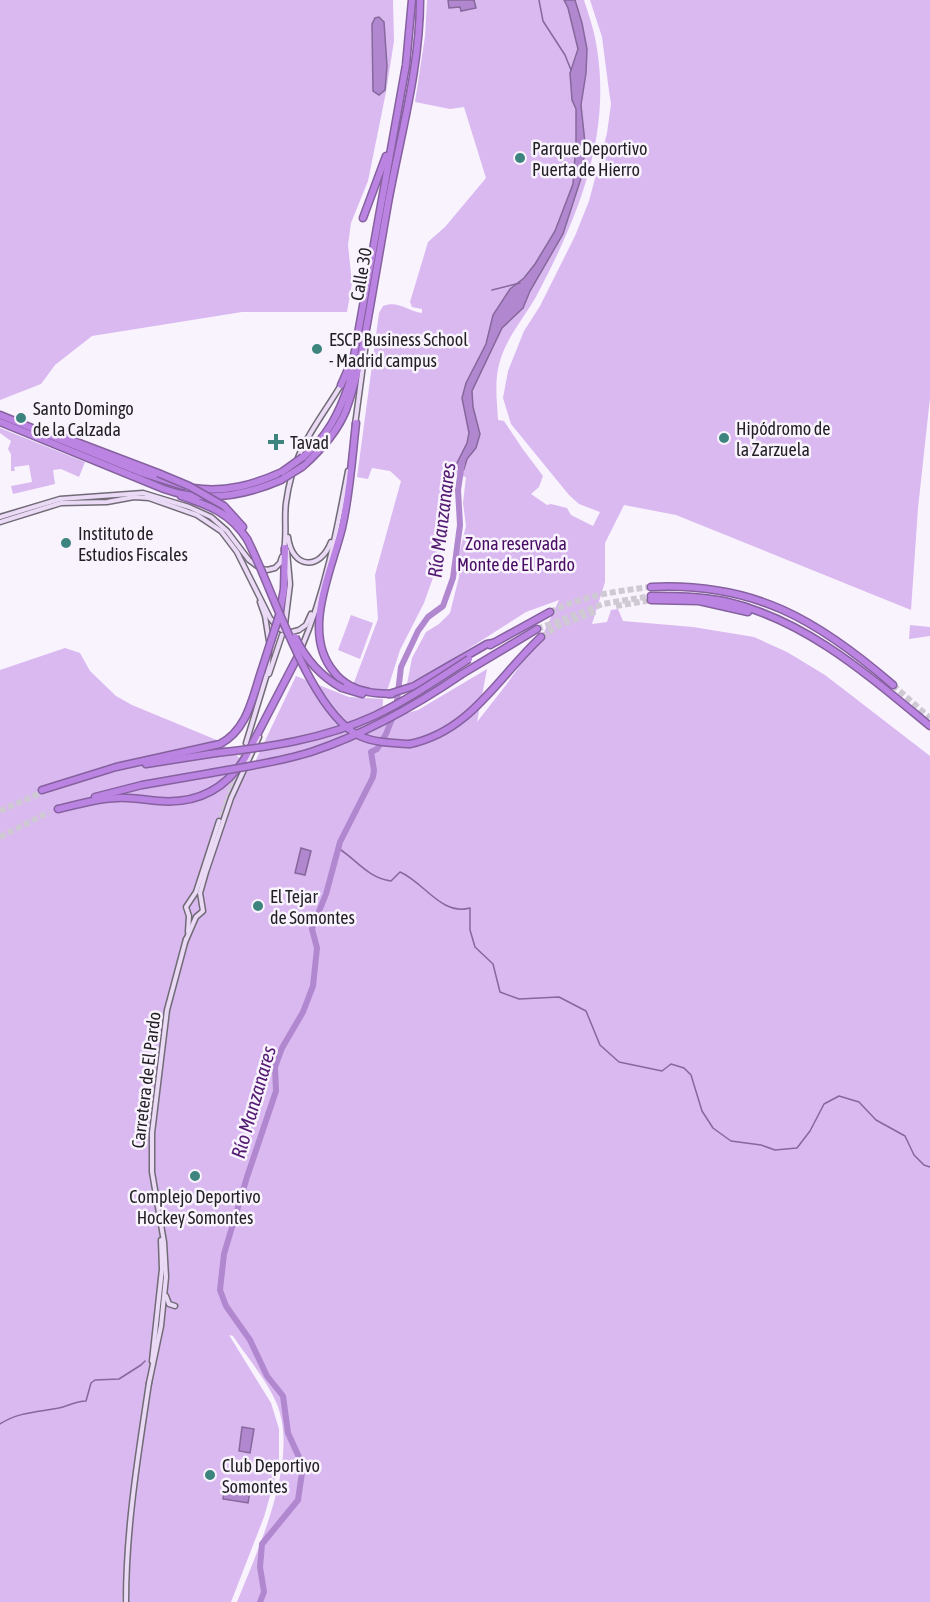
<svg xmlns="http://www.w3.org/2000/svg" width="930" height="1602" font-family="'Asap Condensed',sans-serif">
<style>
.green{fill:#d9b9f0}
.water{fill:#b187cf;stroke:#86689b;stroke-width:1.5}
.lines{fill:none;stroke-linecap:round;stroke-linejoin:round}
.stream{stroke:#86689b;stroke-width:1.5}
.river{stroke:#b187cf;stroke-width:6}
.secondary-tunnel{stroke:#cec9d2;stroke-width:4;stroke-dasharray:4 2;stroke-linecap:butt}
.highway-tunnel{stroke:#cec9d2;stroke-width:6;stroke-dasharray:6 3;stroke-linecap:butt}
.secondary-casing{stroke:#716b76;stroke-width:7}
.highway-casing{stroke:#86619f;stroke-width:9}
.secondary{stroke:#ebdaf6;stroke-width:4}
.highway{stroke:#bc84e2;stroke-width:6}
.highway-bridge-casing{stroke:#86619f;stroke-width:9;stroke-linecap:butt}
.highway-bridge{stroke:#bc84e2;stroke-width:6}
.poi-dot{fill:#3d847e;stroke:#f9f3fe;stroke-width:2}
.labels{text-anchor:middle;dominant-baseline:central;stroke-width:5;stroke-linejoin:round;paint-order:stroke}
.poi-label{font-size:18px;fill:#211f23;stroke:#f9f3fe;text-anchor:start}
.street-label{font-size:18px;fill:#211f23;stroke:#f9f3fe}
.park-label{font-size:18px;fill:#470b64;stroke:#f9f3fe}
.water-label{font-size:20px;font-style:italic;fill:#531b71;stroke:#f9f3fe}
</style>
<rect width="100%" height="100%" fill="#f9f3fe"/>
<!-- green -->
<g class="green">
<polygon points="0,0 393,0 394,41 386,92 368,181 351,223 348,245 352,283 347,312 242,312 92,336 55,365 41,384 0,400"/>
<path d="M 427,0 L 584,0 C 589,16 595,32 597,49 C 611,137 578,217 538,293 C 526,316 507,336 500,361 C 494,380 497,401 498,420 L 504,421 L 522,448 L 543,476 L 539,487 L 531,494 L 547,505 L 551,504 L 567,508 L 571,515 L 593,526 L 600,512 L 579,504 L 569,495 L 511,424 L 503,398 L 508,371 L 524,331 L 540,306 L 575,236 L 589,201 L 607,133 L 611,104 L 609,91 L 602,37 L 590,0 L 930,0 L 930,398 L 918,508 L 911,610 L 676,515 L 624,505 L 605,543 L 605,582 L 592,624 L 607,622 L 611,610 L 618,609 L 623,621 L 693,627 L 754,637 L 787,652 L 825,675 L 930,756 L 930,1602 L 237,1602 C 258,1549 301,1458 276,1402 C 266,1379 247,1357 233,1336 L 229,1335 L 271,1403 L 279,1429 L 279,1464 L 264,1517 L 231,1602 L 126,1602 L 123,1594 L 122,1602 L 0,1602 L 0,670 L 65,648 L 80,653 L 90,671 L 116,696 L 132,705 L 219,741 L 252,768 L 296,676 L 349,697 L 383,699 L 382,720 L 418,710 L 487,669 L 477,722 L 506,685 L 526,657 L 539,643 L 559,600 L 526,612 L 440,667 L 407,684 L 412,658 L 426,632 L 439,624 L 450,613 L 459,577 L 459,554 L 466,526 L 463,503 L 466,477 L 452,474 L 440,558 L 424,603 L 400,650 L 388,688 L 386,691 L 375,691 L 353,685 L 378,619 L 375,575 L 401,481 L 390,471 L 372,468 L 368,479 L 357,477 L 379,313 L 383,306 C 398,300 407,311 422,313 L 422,309 L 412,307 L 410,302 L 428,242 L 445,227 L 486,178 L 464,107 L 450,109 L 415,102 L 425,36 Z"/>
<polygon points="0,428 85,462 79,477 61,469 53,470 55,484 13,494 11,486 32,482 29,465 14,467 15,471 11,471 11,454 8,449 11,441 0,433"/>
<polygon points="351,615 373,623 360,659 338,650"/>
<polygon points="910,625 930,627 930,636 909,639"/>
</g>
<!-- water -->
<g class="water">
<polygon points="448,0 474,0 476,8 461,11 460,7 449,8"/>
<polygon points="564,0 575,0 582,23 587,49 586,73 581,105 585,143 583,172 563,234 530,291 523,308 502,328 472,391 473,407 480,434 476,448 467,459 464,469 455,467 467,443 469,433 462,398 466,383 486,344 493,315 510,289 524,278 535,264 555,231 573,184 576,141 576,109 572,100 570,73 578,49 568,8"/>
<polygon points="379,17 384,22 387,66 385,90 379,95 373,91 372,24 375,18"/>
<polygon points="301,848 311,851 305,875 295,873"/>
<polygon points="242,1427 254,1429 250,1453 239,1451"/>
<polygon points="225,1487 250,1491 248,1503 223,1499"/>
</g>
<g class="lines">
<!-- stream -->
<g class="stream">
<polyline points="539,0 543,21 565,55 571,70"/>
<polyline points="492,290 520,283"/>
<path d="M 338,848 C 357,860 368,878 391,881 L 400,872 C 424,882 441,916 470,908 L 470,930 L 475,947 L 493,964 L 500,992 L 519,999 L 559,997 L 586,1011 L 600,1045 L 619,1062 L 662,1071 L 671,1064 L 684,1068 L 691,1075 L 702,1111 L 713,1128 L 724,1136 L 731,1141 L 761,1145 L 775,1150 L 797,1148 L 810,1131 L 824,1104 L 839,1096 L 859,1102 L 876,1120 L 905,1136 L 914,1155 L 924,1165 L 930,1167"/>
<path d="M 0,1424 C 18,1412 38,1412 59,1408 C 68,1406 76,1401 86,1401 L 91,1383 L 95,1380 L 119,1379 L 141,1365 L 145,1361"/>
</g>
<!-- river -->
<polyline class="river" points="260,1602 264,1592 260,1567 262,1544 298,1500 303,1466 288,1433 283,1396 267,1376 250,1340 226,1306 220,1290 224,1254 247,1177 276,1091 275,1067 282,1048 303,1012 313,986 317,948 312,929 326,894 340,842 373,777 374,770 371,752 377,749 386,734 396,709 401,667 418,631 428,617 443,606 453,578 460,525 458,490 462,463"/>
<!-- secondary-tunnel -->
<g class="secondary-tunnel">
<polyline points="239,762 246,743"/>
<polyline points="219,821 236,772"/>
</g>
<!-- highway-tunnel -->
<g class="highway-tunnel">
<polyline points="616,606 651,600"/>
<path d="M 550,612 C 583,596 615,591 651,587"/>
<polyline points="537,629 603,604 651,596"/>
<polyline points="541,637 558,626 597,611"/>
<polyline points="893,685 930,718"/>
<polyline points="0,811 43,792"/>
<polyline points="0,837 49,812"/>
</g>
<!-- secondary casing -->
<g class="secondary-casing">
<g id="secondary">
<polyline points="355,425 366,343"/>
<polyline points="0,517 60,499 143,493 189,507 211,517 227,531 249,560 260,568 267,570 275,568 280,563 282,557"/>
<polyline points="0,522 61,503 107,502 134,497 149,498 197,515 221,531 237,552 270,618 278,628 288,633 299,630 306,625 311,614"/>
<path d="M 288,537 C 292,569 320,571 331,542"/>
<path d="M 284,550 C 287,534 284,518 286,503 C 293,450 315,428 341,385"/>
<polyline points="260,602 265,616 269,641"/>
<polyline points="285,624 290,584 287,551"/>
<path d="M 301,649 C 325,593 337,530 348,471"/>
<polyline points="269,674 282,635"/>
<polyline points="246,743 267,674 269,651"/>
<polyline points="188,932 189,916 186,907 196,892 219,821"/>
<polyline points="186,940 196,917 203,911 200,893 206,872 231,798 259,737"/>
<polyline points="166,1296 169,1304 175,1306"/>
<polyline points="152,1361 162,1269 161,1240"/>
<polyline points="149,1383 161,1326 166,1277 164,1242 152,1172 152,1133 167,1010 186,939"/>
<path d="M 126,1602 C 126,1528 138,1456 149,1383"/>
</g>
</g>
<!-- highway casing -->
<g class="highway-casing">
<g id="highway">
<polyline points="363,218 386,156"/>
<polyline points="341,385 349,367"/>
<polyline points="0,415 142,473 183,486"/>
<path d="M 0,422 L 164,489 C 203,503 244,496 281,480"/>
<path d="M 356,423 C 352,458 350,493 342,528 C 331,572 301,633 334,672 C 342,683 356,690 369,692 C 376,694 384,693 392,694"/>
<polyline points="66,438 158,473"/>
<path d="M 303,457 C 327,437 339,414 349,384 L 406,65 L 412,0"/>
<path d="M 302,467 C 320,451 337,433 346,410 C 358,377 364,341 370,307 C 376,273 382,238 388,203 C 400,137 420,68 420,0"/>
<path d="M 193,488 C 225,493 253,485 282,472"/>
<path d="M 181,496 C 210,506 229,512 247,539"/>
<polyline points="224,506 243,527"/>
<path d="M 651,587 C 754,582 818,620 893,685"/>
<path d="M 651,596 C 676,596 700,596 724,601 C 805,619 868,675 930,726"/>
<polyline points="651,600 699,601 748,612"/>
<polyline points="279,616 284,589 285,548"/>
<polyline points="490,645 550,612"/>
<polyline points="462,674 537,629"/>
<polyline points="342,688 362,694"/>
<polyline points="389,694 414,686 487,644 493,643"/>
<path d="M 410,744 C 471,731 498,677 541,637"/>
<polyline points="146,764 216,753"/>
<path d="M 42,790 L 116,767 L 220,744 C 247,730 252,699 261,672"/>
<polyline points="95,797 142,785 211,773"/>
<path d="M 58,809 C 77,805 98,798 117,798 C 131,797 145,800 159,801 C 196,804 225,790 245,758 L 297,658"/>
</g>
</g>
<!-- secondary -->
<use href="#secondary" class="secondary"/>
<!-- highway -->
<use href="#highway" class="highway"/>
<!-- highway-bridge casing -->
<g class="highway-bridge-casing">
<g id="highway-bridge">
<polyline points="282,472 303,457"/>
<polyline points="158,473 189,486 224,506"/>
<polyline points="281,480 302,467"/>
<path d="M 247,539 C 273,589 310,713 360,736 C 375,743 393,743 410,744"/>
<path d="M 295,637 C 306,660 320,676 342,688"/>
<polyline points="261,672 279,616"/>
<path d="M 216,753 C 270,747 324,739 374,716 C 408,700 438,679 469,659"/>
<path d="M 211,773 C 244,767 279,762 311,752 C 365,734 415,706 462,674"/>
</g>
</g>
<!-- highway-bridge -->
<use href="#highway-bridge" class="highway-bridge"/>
</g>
<!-- markers -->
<g class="poi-dot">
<circle cx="520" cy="158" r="6"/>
<circle cx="317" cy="349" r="6"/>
<circle cx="21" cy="418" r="6"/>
<circle cx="724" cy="438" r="6"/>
<path d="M273 433h6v6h6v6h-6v6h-6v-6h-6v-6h6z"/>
<circle cx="66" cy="543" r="6"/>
<circle cx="258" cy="906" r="6"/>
<circle cx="195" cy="1176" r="6"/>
<circle cx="210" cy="1475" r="6"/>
</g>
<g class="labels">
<!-- poi labels -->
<g class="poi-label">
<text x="532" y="148">Parque Deportivo<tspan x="532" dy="21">Puerta de Hierro</tspan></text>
<text x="329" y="339">ESCP Business School<tspan x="329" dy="21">- Madrid campus</tspan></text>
<text x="33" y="408">Santo Domingo<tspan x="33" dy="21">de la Calzada</tspan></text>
<text x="736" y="428">Hipódromo de<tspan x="736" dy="21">la Zarzuela</tspan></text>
<text x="290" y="442">Tavad</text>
<text x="78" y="533">Instituto de<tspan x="78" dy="21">Estudios Fiscales</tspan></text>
<text x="270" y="896">El Tejar<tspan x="270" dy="21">de Somontes</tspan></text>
<text x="195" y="1196" text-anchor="middle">Complejo Deportivo<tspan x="195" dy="21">Hockey Somontes</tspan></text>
<text x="222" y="1465">Club Deportivo<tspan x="222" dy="21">Somontes</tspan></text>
</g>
<!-- street labels -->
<g class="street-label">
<text transform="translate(361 274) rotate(-80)">Calle 30</text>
<text transform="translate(146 1080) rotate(-83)">Carretera de El Pardo</text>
</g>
<!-- park labels -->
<g class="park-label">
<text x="516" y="543">Zona reservada<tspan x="516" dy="21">Monte de El Pardo</tspan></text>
</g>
<!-- water labels -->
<g class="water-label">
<text transform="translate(441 520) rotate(-83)">Río Manzanares</text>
<text transform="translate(253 1102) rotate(-74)">Río Manzanares</text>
</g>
</g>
</svg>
